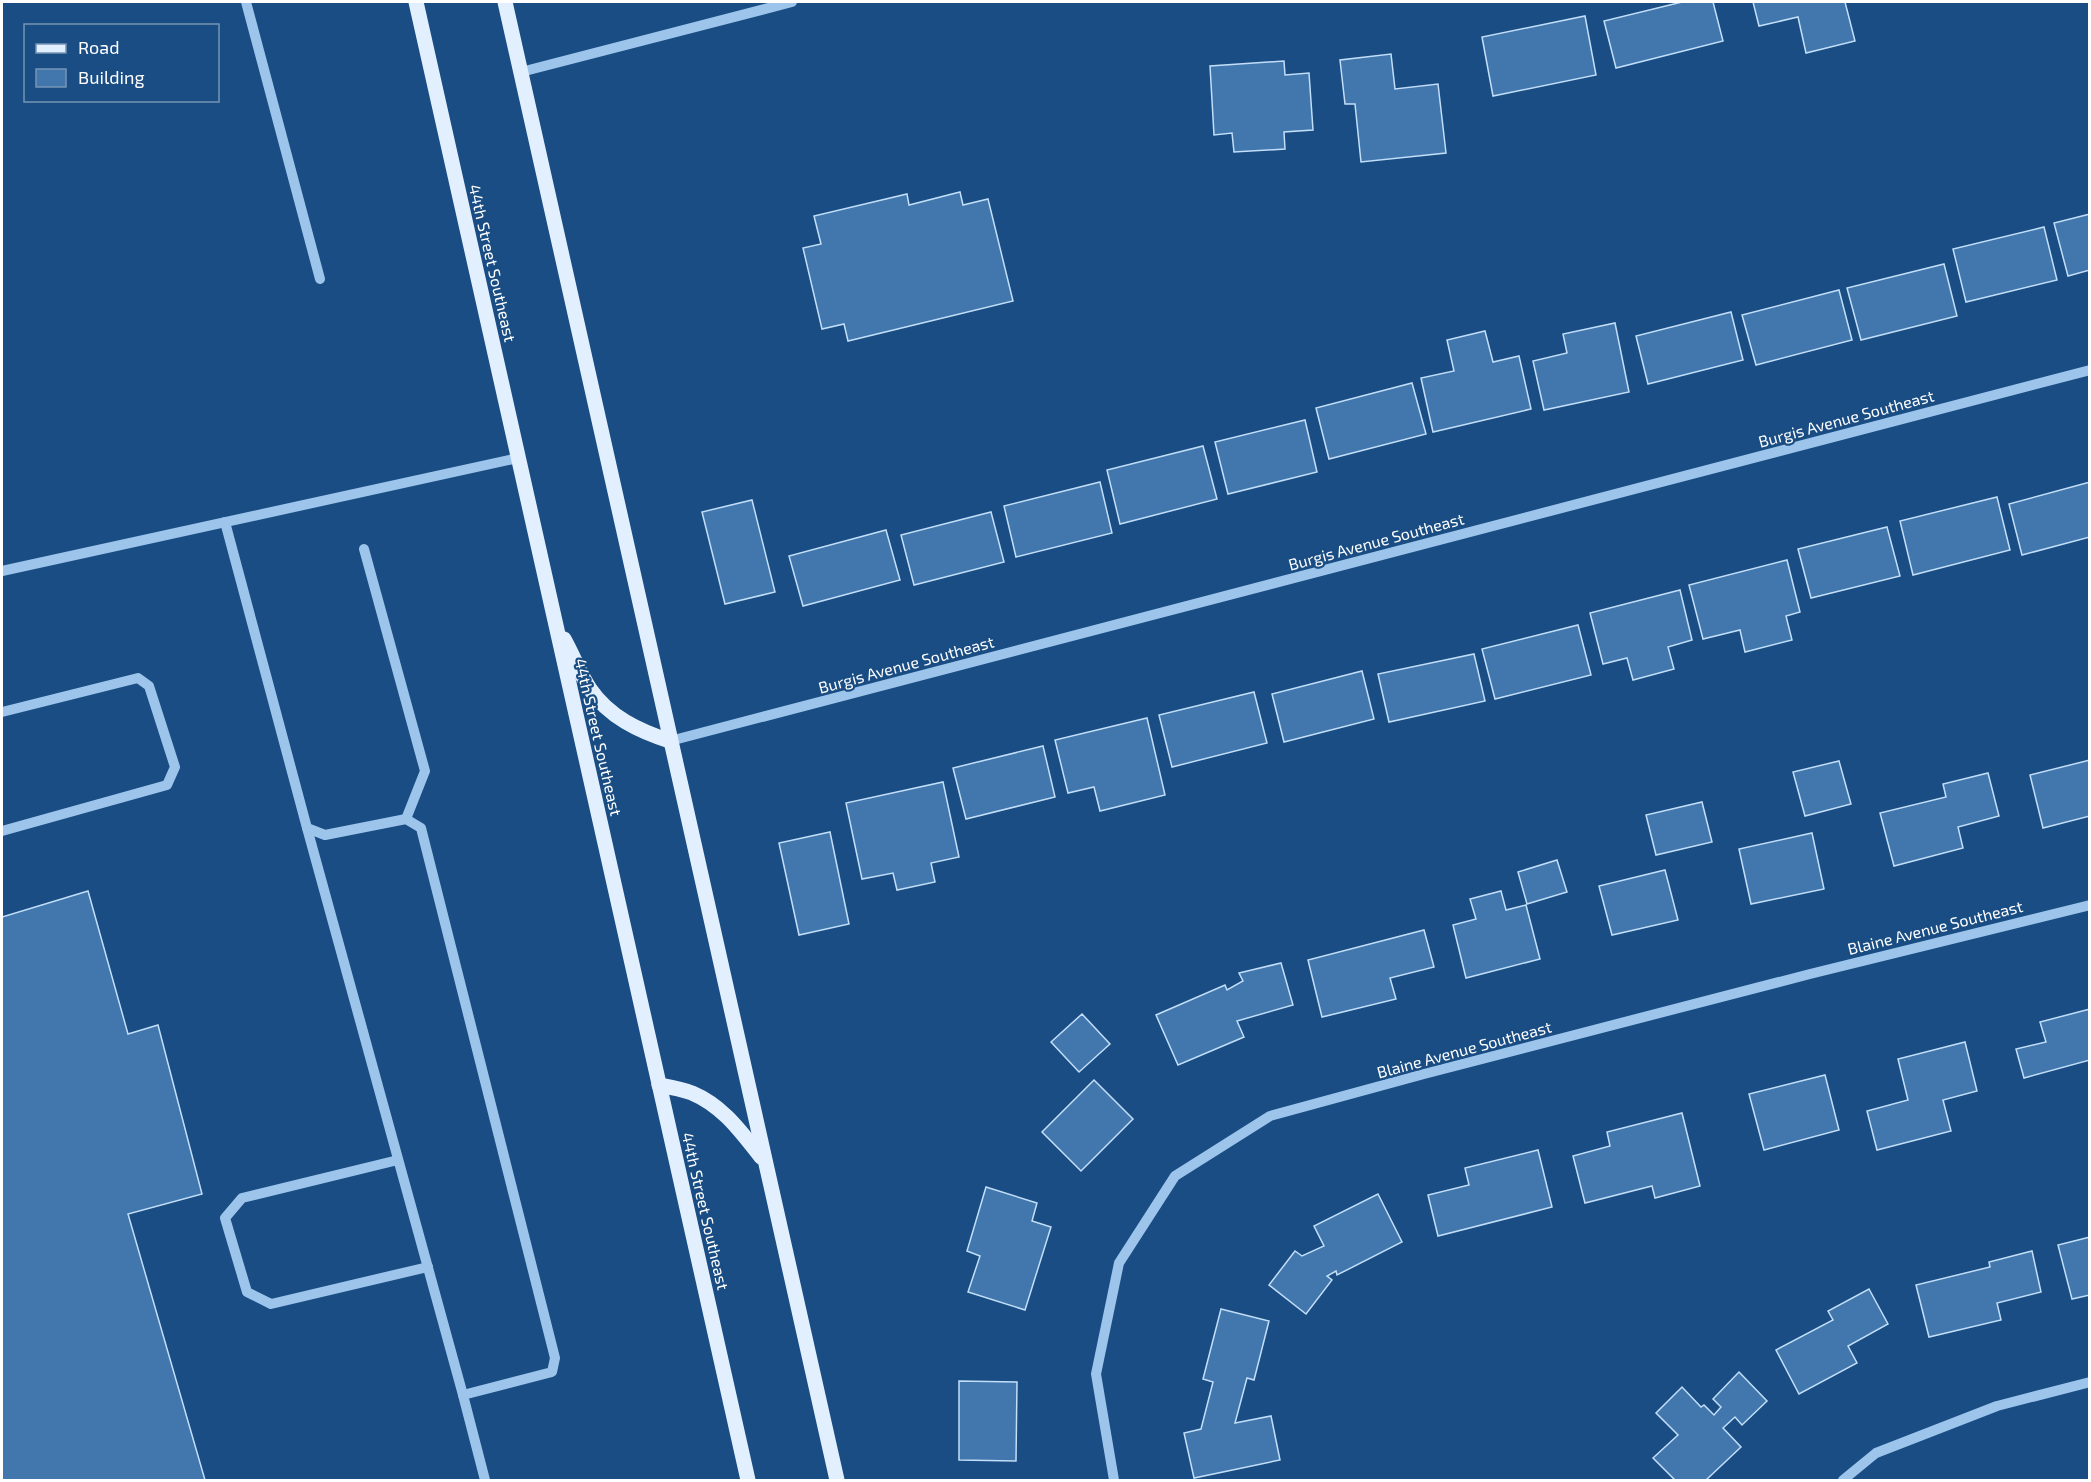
<svg xmlns="http://www.w3.org/2000/svg" width="2091" height="1482" font-family="'Exo 2',sans-serif">
<style>
.building{fill:#4177ad;stroke:#c2def9;stroke-width:1.5}
.lines{fill:none;stroke-linecap:round;stroke-linejoin:round}
.minor{stroke:#9dc5ec;stroke-width:10}
.major{stroke:#e2efff;stroke-width:15}
.labels{text-anchor:middle;dominant-baseline:central;stroke-width:4.5;stroke-linejoin:round;paint-order:stroke}
.street-label{font-size:16px;fill:#fff;stroke:#194d83}
</style>
<rect width="100%" height="100%" fill="#194d83"/>
<!-- building -->
<g class="building">
<polygon points="1682,2 1713,2 1723,41 1616,68 1604,21"/>
<polygon points="1753,2 1845,2 1855,41 1806,53 1798,17 1759,26"/>
<polygon points="1585,16 1596,75 1493,96 1482,37"/>
<polygon points="1391,54 1395,89 1438,84 1446,153 1361,162 1355,104 1345,104 1340,60"/>
<polygon points="1284,61 1285,75 1309,73 1313,130 1284,132 1285,149 1234,152 1232,133 1214,135 1210,66"/>
<polygon points="960,192 963,205 988,199 1013,301 848,341 844,324 822,329 803,248 821,244 814,216 907,194 909,205"/>
<polygon points="2090,214 2090,270 2068,276 2054,223"/>
<polygon points="2044,227 2057,280 1966,302 1953,249"/>
<polygon points="1944,264 1957,316 1861,340 1847,288"/>
<polygon points="1839,290 1852,340 1756,365 1742,315"/>
<polygon points="1731,312 1743,360 1648,384 1636,336"/>
<polygon points="1615,323 1629,392 1544,410 1533,361 1567,353 1563,334"/>
<polygon points="1485,331 1493,362 1519,356 1531,409 1433,432 1421,378 1454,371 1447,340"/>
<polygon points="1412,383 1426,434 1329,459 1316,408"/>
<polygon points="1305,420 1317,472 1228,494 1215,442"/>
<polygon points="1203,446 1217,499 1120,524 1107,470"/>
<polygon points="1100,482 1112,533 1016,557 1004,506"/>
<polygon points="2090,482 2090,537 2022,555 2009,504"/>
<polygon points="1997,497 2010,550 1913,575 1900,521"/>
<polygon points="752,500 775,592 725,604 702,512"/>
<polygon points="991,512 1004,562 914,585 901,535"/>
<polygon points="1887,527 1900,576 1811,598 1798,549"/>
<polygon points="886,530 900,580 803,606 789,556"/>
<polygon points="1787,560 1800,612 1786,616 1792,640 1745,652 1740,630 1703,639 1689,585"/>
<polygon points="1680,590 1692,640 1668,647 1674,669 1633,680 1627,658 1603,664 1590,613"/>
<polygon points="1578,625 1591,675 1495,699 1482,649"/>
<polygon points="1474,654 1485,701 1389,722 1378,674"/>
<polygon points="1362,671 1374,719 1284,742 1272,694"/>
<polygon points="1254,692 1267,743 1172,767 1159,715"/>
<polygon points="1147,718 1165,795 1100,811 1094,787 1068,793 1055,740"/>
<polygon points="1043,746 1055,797 966,819 953,768"/>
<polygon points="2090,760 2090,816 2043,828 2030,775"/>
<polygon points="1839,761 1851,804 1805,816 1793,772"/>
<polygon points="1988,773 1999,816 1958,827 1963,848 1894,866 1880,813 1946,797 1943,784"/>
<polygon points="943,782 959,857 931,863 935,882 897,890 893,873 862,879 846,803"/>
<polygon points="1702,802 1712,842 1656,855 1646,815"/>
<polygon points="830,832 849,924 799,935 779,843"/>
<polygon points="1812,833 1824,889 1751,904 1739,849"/>
<polygon points="1557,860 1567,892 1527,904 1518,872"/>
<polygon points="1665,870 1678,920 1612,935 1599,886"/>
<polygon points="88,891 128,1034 158,1025 202,1194 128,1214 205,1480 2,1480 2,917"/>
<polygon points="1501,891 1506,910 1526,905 1540,959 1466,978 1453,925 1476,919 1470,899"/>
<polygon points="1424,930 1434,967 1390,978 1396,999 1322,1017 1308,960"/>
<polygon points="1281,963 1293,1005 1237,1021 1244,1037 1178,1065 1156,1015 1225,985 1227,990 1243,981 1239,973"/>
<polygon points="2090,1009 2090,1060 2024,1078 2016,1049 2046,1042 2040,1022"/>
<polygon points="1082,1014 1110,1044 1079,1072 1051,1042"/>
<polygon points="1965,1042 1977,1091 1943,1100 1951,1131 1877,1150 1867,1111 1908,1100 1898,1059"/>
<polygon points="1825,1075 1839,1130 1764,1150 1749,1094"/>
<polygon points="1094,1080 1133,1119 1081,1171 1042,1132"/>
<polygon points="1682,1113 1700,1186 1655,1198 1652,1186 1585,1203 1573,1156 1610,1146 1607,1132"/>
<polygon points="1538,1150 1552,1207 1438,1236 1428,1195 1469,1185 1465,1168"/>
<polygon points="986,1187 1037,1203 1032,1221 1051,1227 1025,1310 968,1292 980,1256 967,1251"/>
<polygon points="1378,1194 1402,1242 1337,1275 1336,1271 1327,1276 1332,1280 1306,1314 1269,1285 1295,1251 1302,1256 1324,1246 1314,1226"/>
<polygon points="2090,1237 2090,1295 2072,1299 2058,1245"/>
<polygon points="2032,1251 2041,1292 1997,1303 2001,1320 1929,1337 1916,1285 1990,1267 1989,1262"/>
<polygon points="1869,1289 1888,1324 1848,1346 1857,1363 1799,1394 1776,1350 1833,1320 1828,1311"/>
<polygon points="1221,1309 1269,1321 1254,1380 1247,1378 1235,1423 1271,1416 1280,1460 1194,1478 1184,1433 1201,1429 1213,1382 1203,1379"/>
<polygon points="1739,1372 1767,1401 1742,1425 1735,1417 1723,1428 1741,1447 1706,1480 1675,1480 1653,1458 1678,1435 1656,1413 1682,1387 1701,1407 1704,1405 1714,1415 1721,1407 1713,1399"/>
<polygon points="959,1381 1017,1382 1016,1461 959,1460"/>
</g>
<g class="lines">
<!-- minor -->
<g class="minor">
<polyline points="246,2 320,279"/>
<polyline points="521,72 792,2"/>
<polyline points="225,522 307,828 325,835 406,819 421,828 555,1358 552,1372 463,1395 485,1480"/>
<polyline points="364,549 425,771 406,819"/>
<polyline points="2,571 518,458"/>
<polyline points="2,712 138,678 149,686 175,767 167,785 2,831"/>
<polyline points="670,741 2090,370"/>
<polyline points="307,828 463,1395"/>
<polyline points="398,1160 242,1198 225,1218 247,1292 271,1304 428,1267"/>
<polyline points="1114,1480 1096,1374 1119,1263 1175,1176 1270,1116 1424,1074 1810,974 2090,905"/>
<polyline points="1843,1480 1876,1453 1997,1406 2090,1382"/>
</g>
<!-- major -->
<g class="major">
<polyline points="416,2 748,1480"/>
<polyline points="505,2 837,1480"/>
<path d="M 564,639 C 573,655 580,674 590,689 C 609,717 639,731 670,741"/>
<path d="M 659,1085 C 670,1087 681,1089 692,1093 C 723,1106 741,1132 761,1157"/>
</g>
</g>
<g class="labels">
<!-- street labels -->
<g class="street-label">
<text transform="translate(493 263) rotate(77)">44th Street Southeast</text>
<text transform="translate(1846 418) rotate(-15)">Burgis Avenue Southeast</text>
<text transform="translate(1376 541) rotate(-15)">Burgis Avenue Southeast</text>
<text transform="translate(906 664) rotate(-15)">Burgis Avenue Southeast</text>
<text transform="translate(599 737) rotate(77)">44th Street Southeast</text>
<text transform="translate(1935 927) rotate(-14)">Blaine Avenue Southeast</text>
<text transform="translate(1464 1049) rotate(-15)">Blaine Avenue Southeast</text>
<text transform="translate(706 1211) rotate(77)">44th Street Southeast</text>
</g>
</g>
<!-- border -->
<rect width="2091" height="1482" fill="none" stroke="#ffffff" stroke-width="6"/>
<!-- legend -->
<rect x="24" y="24" width="195" height="78" fill="#194d83" stroke="#7594b5" stroke-width="1.5"/>
<rect x="36" y="44" width="30" height="9" fill="#e2efff" stroke="#7594b5" stroke-width="1.5"/>
<text x="78" y="54" font-size="18" fill="#ffffff">Road</text>
<rect x="36" y="69" width="30" height="18" fill="#4177ad" stroke="#7594b5" stroke-width="1.5"/>
<text x="78" y="84" font-size="18" fill="#ffffff">Building</text>
</svg>
